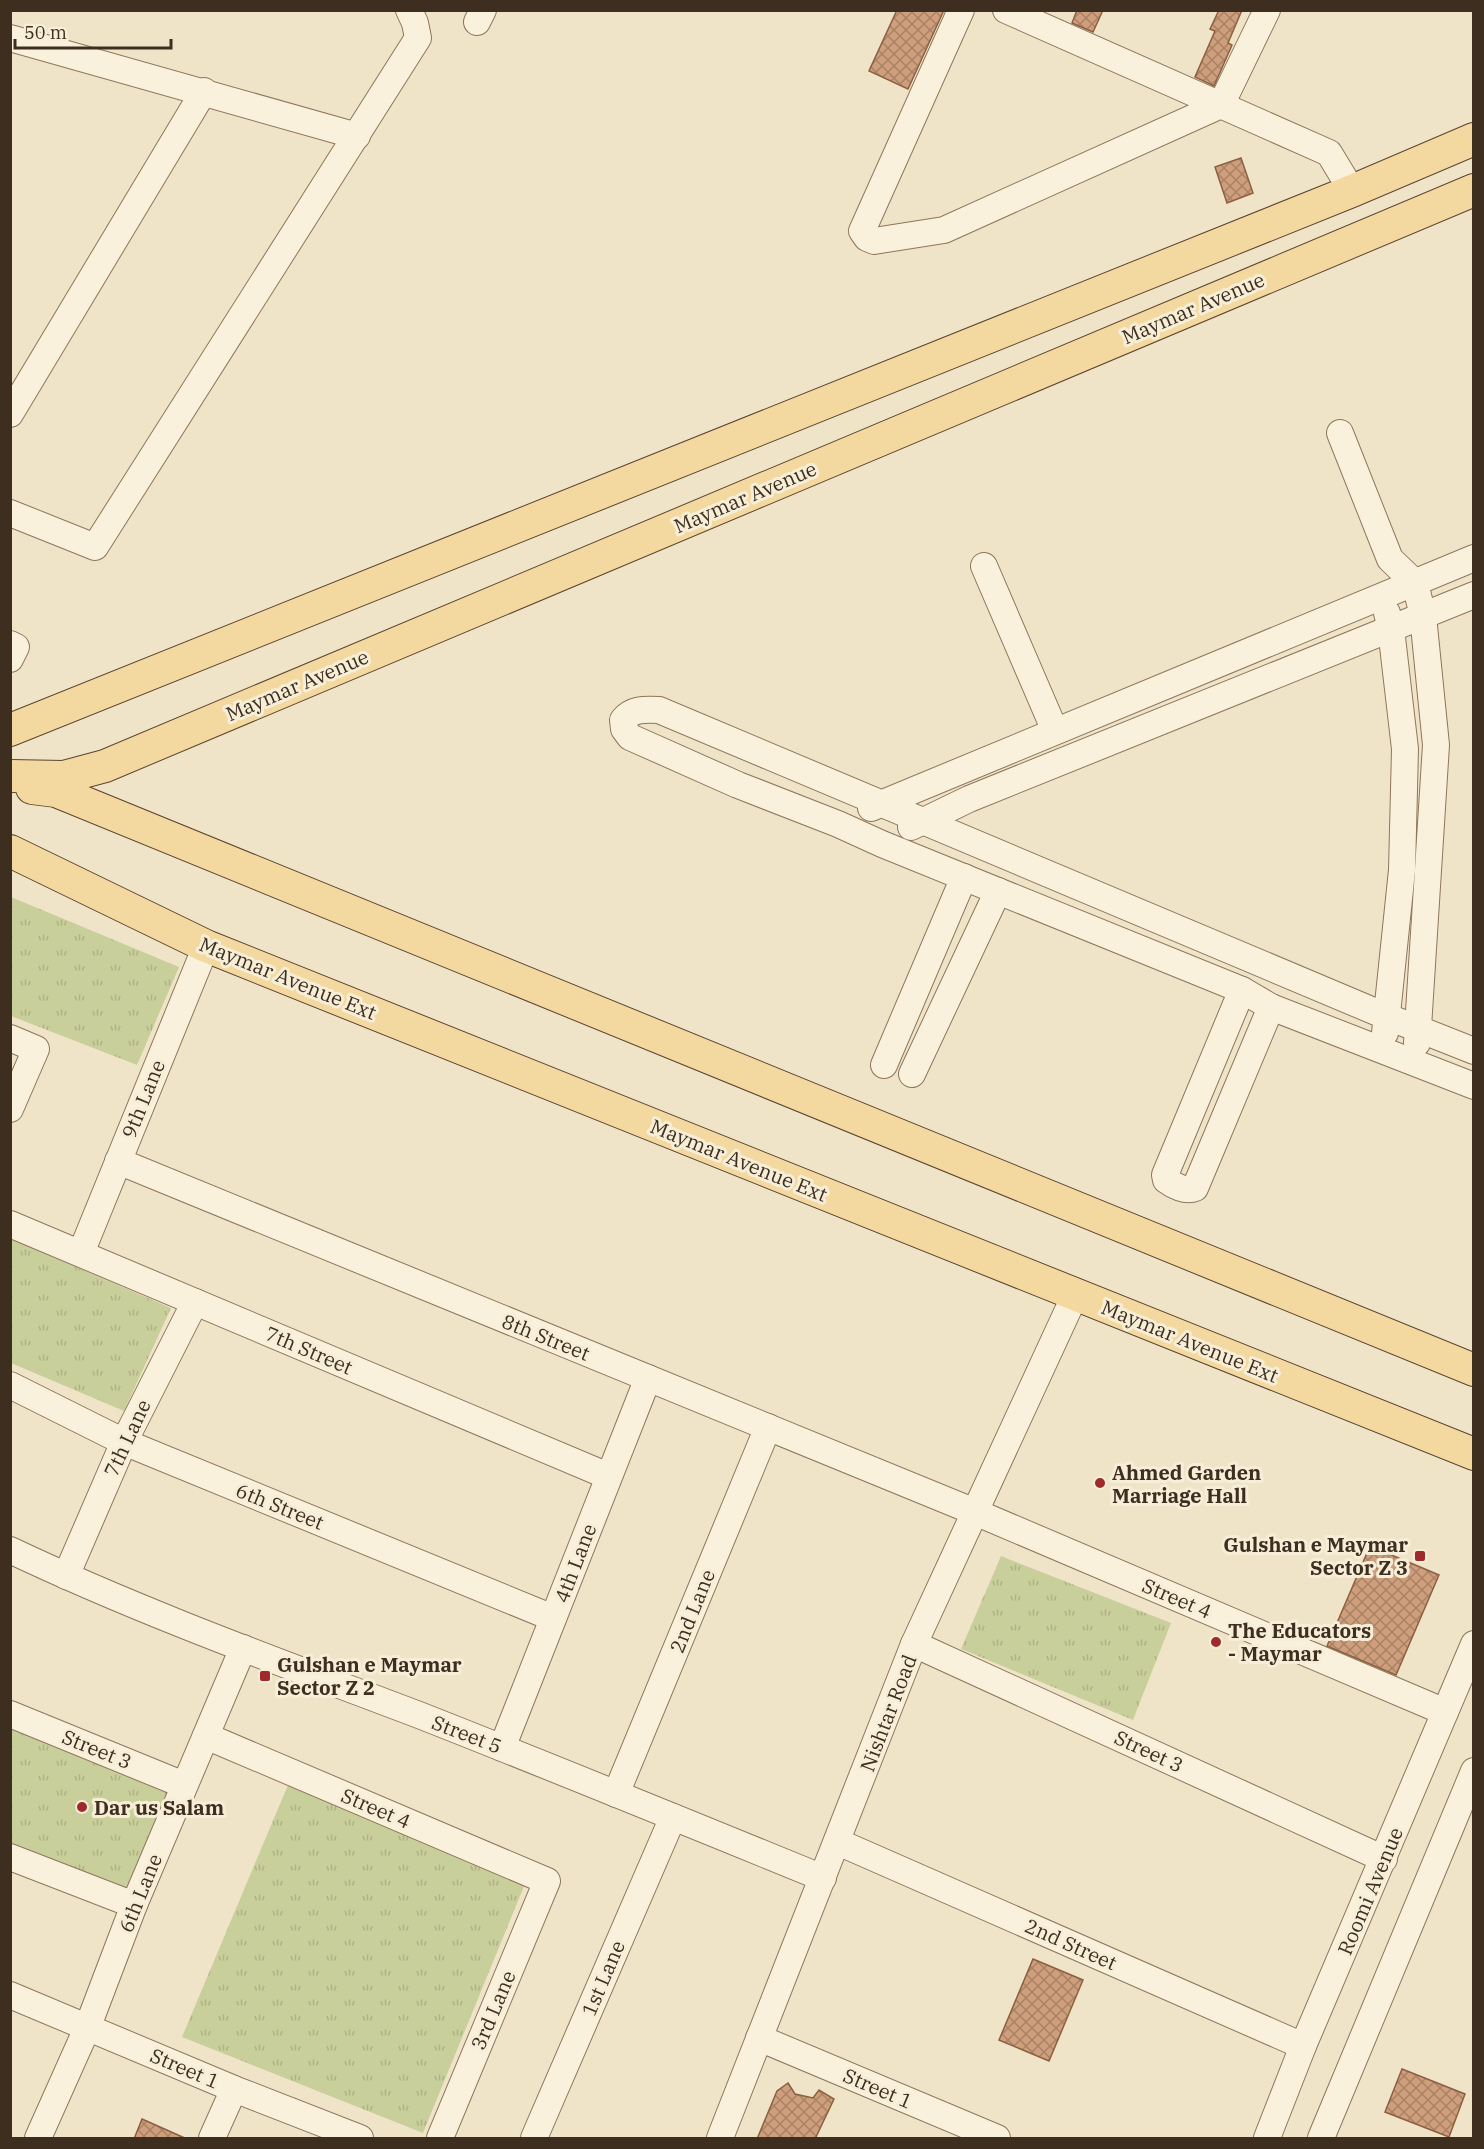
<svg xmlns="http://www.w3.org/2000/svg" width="1484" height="2149" font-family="'IBM Plex Serif',serif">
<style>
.park{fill:url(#park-tufts)}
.building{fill:url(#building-cross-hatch);stroke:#8d5f41;stroke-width:1.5}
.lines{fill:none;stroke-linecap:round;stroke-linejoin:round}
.minor-casing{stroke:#8d765c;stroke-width:28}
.major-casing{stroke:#5b4430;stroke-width:34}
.minor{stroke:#faf1dc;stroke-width:26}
.major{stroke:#f3d9a0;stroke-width:32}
.poi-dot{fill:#9e2a2b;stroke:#f7eed8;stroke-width:2}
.labels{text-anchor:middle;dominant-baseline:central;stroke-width:6;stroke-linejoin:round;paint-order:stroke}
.street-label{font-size:20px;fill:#3d2e20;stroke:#f7eed8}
.poi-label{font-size:20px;font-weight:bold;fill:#3d2e20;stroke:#f7eed8;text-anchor:start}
</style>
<defs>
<pattern id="park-tufts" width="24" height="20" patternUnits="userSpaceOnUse" patternTransform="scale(1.5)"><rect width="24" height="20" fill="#c9cf9b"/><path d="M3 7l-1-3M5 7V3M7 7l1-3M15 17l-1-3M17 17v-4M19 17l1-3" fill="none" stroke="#aeb285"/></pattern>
<pattern id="building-cross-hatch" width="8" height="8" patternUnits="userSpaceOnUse" patternTransform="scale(1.5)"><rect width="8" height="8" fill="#cf9f7d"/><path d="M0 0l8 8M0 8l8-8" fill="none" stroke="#a98266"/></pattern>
</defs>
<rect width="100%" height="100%" fill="#f0e4c8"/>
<!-- park -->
<g class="park">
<polygon points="11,897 179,967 137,1065 11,1016"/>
<polygon points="11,1239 171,1308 124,1411 11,1363"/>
<polygon points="1001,1556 1171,1623 1133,1720 961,1649"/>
<polygon points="10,1727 173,1790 128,1895 11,1847"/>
<polygon points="288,1785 525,1884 423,2133 182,2037"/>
</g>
<!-- building -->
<g class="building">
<polygon points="897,10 944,10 908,89 869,71"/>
<polygon points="1077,10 1103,10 1093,32 1072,23"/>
<polygon points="1219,10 1242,10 1228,43 1232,45 1214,86 1195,77 1215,31 1210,29"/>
<polygon points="1241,158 1253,193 1227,203 1215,167"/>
<polygon points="1370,1546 1439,1575 1396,1675 1327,1646"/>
<polygon points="1033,1959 1083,1980 1049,2061 999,2040"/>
<polygon points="1402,2069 1465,2094 1449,2137 1385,2112"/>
<polygon points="788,2083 795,2094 813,2098 819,2090 834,2099 815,2139 757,2139 777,2091"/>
<polygon points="142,2119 187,2139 134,2139"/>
</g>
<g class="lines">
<!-- minor casing -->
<g class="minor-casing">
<g id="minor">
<polyline points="961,10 862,231 867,238 874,241 944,230 1221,105 1267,10"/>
<polyline points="1006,10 1329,153 1352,191"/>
<polyline points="477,22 483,10"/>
<polyline points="10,38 357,136"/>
<polyline points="10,414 204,91"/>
<polyline points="1340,433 1390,559 1415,583 1423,616 1436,745 1417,1043"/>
<polyline points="10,513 95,547 418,38 415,23 409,10"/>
<polyline points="984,566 1055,731"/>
<polyline points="10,644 16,647 10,659"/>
<polyline points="871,808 1474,558"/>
<polyline points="911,827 969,799 1474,595"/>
<path d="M 1242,990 L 1165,1175 L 1166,1180 C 1174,1186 1186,1192 1195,1188 L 1271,1007"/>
<polyline points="1385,1033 1402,870 1405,749 1391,629 1387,613"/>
<polyline points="10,1038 36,1049 10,1109"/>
<path d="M 1474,1051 L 1388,1017 L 659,710 C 644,709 632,709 623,720 L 624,729 L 630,737 L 738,785 L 838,824 L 882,844 L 1242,990 L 1271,1007 L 1474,1086"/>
<polyline points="884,1065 964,877"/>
<polyline points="912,1074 998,891"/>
<polyline points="118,1161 975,1512 1445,1712"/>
<polyline points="10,1224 608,1476"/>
<polyline points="81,1253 206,946"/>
<polyline points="10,1385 124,1442 553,1618"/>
<path d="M 10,1550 C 143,1613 282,1663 419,1715 C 554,1768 688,1823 823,1878"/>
<polyline points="66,1576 124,1442 195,1302"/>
<polyline points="914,1644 1384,1859"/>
<polyline points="10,1714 184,1785"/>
<polyline points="206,1736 547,1881 440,2138"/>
<polyline points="502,1748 648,1378"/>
<polyline points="616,1794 768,1427"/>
<polyline points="838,1842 1303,2046"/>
<polyline points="10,1857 134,1905"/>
<polyline points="10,1995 234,2089 360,2138"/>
<polyline points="759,2038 997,2138"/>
<polyline points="38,2138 88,2026 134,1905 243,1648"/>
<polyline points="212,2138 234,2089"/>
<polyline points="534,2138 673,1817"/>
<polyline points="720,2138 914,1644 1075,1295"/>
<polyline points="1267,2138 1303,2046 1474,1644"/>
<polyline points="1321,2138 1474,1771"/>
</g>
</g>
<!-- major casing -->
<g class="major-casing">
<g id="major">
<polyline points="10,730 1352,191 1474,139"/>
<polyline points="10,776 64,777 105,766 1474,190"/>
<polyline points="32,788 56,791 1474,1370"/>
<polyline points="10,851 206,946 1474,1454"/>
</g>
</g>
<!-- minor -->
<use href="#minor" class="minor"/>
<!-- major -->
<use href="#major" class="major"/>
</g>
<!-- markers -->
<g class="poi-dot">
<circle cx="1100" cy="1483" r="6"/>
<rect x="1414" y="1550" width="12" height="12" rx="3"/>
<circle cx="1216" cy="1642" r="6"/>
<rect x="259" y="1670" width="12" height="12" rx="3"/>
<circle cx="82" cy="1807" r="6"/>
</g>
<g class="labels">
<!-- street labels -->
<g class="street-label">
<text transform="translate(1193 308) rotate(-23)">Maymar Avenue</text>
<text transform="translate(745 497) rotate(-23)">Maymar Avenue</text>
<text transform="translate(297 685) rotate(-23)">Maymar Avenue</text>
<text transform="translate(288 978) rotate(22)">Maymar Avenue Ext</text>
<text transform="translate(143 1099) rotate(-68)">9th Lane</text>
<text transform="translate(739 1160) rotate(22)">Maymar Avenue Ext</text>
<text transform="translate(546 1337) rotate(22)">8th Street</text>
<text transform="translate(1190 1341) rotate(22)">Maymar Avenue Ext</text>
<text transform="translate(309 1350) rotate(23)">7th Street</text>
<text transform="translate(127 1438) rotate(-65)">7th Lane</text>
<text transform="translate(280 1506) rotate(22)">6th Street</text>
<text transform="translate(575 1563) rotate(-69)">4th Lane</text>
<text transform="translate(1177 1598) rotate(23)">Street 4</text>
<text transform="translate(692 1611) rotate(-68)">2nd Lane</text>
<text transform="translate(888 1713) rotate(-69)">Nishtar Road</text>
<text transform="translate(467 1734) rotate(21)">Street 5</text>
<text transform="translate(97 1749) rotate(22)">Street 3</text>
<text transform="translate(1149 1751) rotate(25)">Street 3</text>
<text transform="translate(376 1808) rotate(23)">Street 4</text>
<text transform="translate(1370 1891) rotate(-67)">Roomi Avenue</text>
<text transform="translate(140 1893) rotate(-68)">6th Lane</text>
<text transform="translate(1071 1944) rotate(24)">2nd Street</text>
<text transform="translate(603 1978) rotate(-67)">1st Lane</text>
<text transform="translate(493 2010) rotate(-67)">3rd Lane</text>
<text transform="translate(185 2068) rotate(23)">Street 1</text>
<text transform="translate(878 2088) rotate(23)">Street 1</text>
</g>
<!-- poi labels -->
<g class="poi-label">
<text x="1112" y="1472">Ahmed Garden<tspan x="1112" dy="23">Marriage Hall</tspan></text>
<text x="1408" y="1544" text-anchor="end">Gulshan e Maymar<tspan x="1408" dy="23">Sector Z 3</tspan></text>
<text x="1228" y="1630">The Educators<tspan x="1228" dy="23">- Maymar</tspan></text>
<text x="277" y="1664">Gulshan e Maymar<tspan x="277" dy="23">Sector Z 2</tspan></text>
<text x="94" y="1807">Dar us Salam</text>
</g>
</g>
<!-- border -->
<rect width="1484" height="2149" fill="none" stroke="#3d2e20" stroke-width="24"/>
<!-- scale -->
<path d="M15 39v9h156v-9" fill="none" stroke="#3d2e20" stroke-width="3"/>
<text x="24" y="39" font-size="18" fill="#3d2e20" stroke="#f7eed8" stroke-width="4.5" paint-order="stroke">50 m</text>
</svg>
